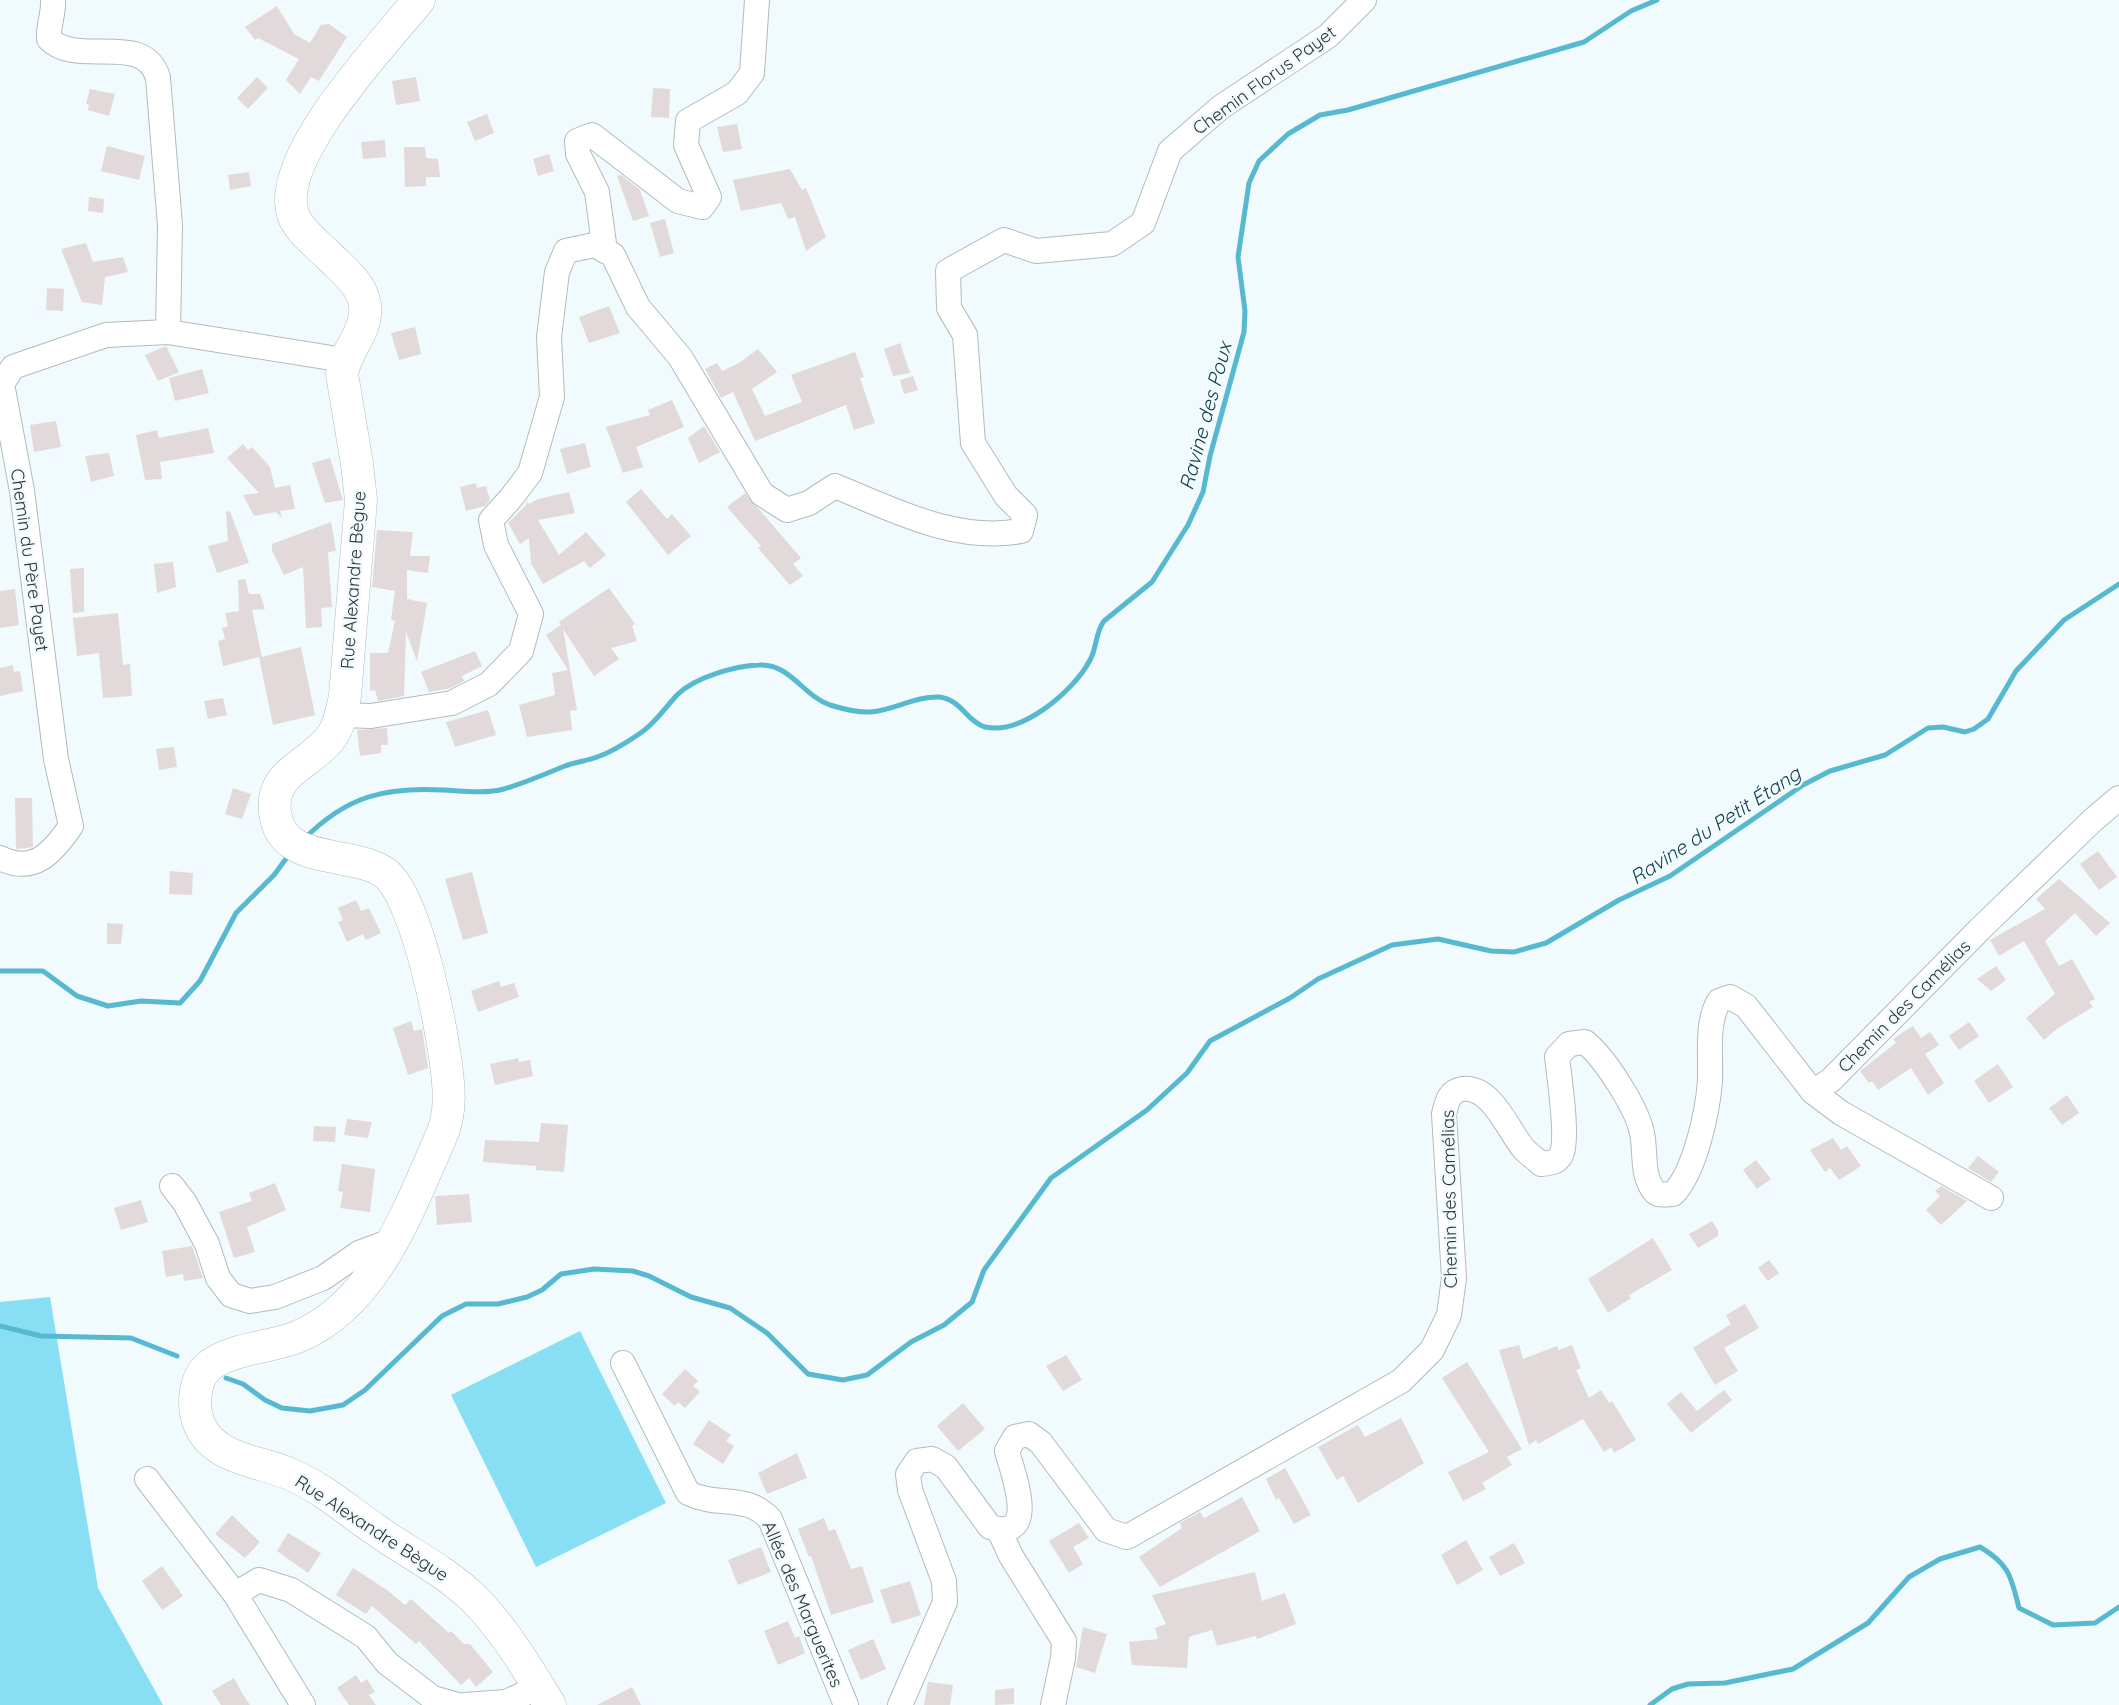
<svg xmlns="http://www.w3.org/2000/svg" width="2119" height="1705" font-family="Quicksand,sans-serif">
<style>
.green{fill:#88def2}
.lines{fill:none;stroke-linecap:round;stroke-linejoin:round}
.stream{stroke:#57b9cf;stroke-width:5}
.building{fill:#e2dada}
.minor-casing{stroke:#b3bbbd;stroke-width:26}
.major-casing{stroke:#b3bbbd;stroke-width:33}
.minor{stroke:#fff;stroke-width:24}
.major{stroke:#fff;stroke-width:32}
.labels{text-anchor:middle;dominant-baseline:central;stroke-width:5;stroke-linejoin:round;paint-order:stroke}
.street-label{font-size:18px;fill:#313435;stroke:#f1fafc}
.water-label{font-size:20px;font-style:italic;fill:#0e3c46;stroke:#f1fafc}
</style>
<rect width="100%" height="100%" fill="#f1fafc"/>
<!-- green -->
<g class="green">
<polygon points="50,1297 98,1588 163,1705 0,1705 0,1302"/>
<polygon points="580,1331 666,1503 536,1567 451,1395"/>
</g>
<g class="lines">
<!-- stream -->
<g class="stream">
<path d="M 304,839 C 347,796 384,787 443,790 C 463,791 485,794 504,789 C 525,783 545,774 565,766 C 575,762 587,761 597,757 C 612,752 629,741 642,732 C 656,722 665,708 677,695 C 695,677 735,666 759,665 C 790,663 803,696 830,705 C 843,709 857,713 871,712 C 894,710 916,696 939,697 C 961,699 967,722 985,727 C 1022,735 1074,691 1090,660 C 1097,648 1095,633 1104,621 L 1152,582 L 1188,525 L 1203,492 L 1210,456 L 1244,332 L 1245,311 L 1238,257 L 1249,183 L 1259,161 L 1288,134 L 1320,115 L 1348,110 L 1584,42 L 1631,11 L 1657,0"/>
<polyline points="0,971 43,971 77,996 108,1006 141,1001 180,1003 200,981 236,913 274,875 291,852"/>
<polyline points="0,1326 41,1336 131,1338 177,1356"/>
<polyline points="226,1378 243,1384 265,1400 282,1408 310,1411 343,1405 365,1390 442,1316 466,1304 498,1304 527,1297 542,1290 561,1274 594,1269 633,1271 649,1276 691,1297 730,1308 767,1333 808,1374 843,1380 867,1375 911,1342 944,1325 972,1302 984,1270 1051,1178 1147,1110 1187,1073 1210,1041 1290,998 1318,979 1392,945 1438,939 1491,951 1514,952 1546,943 1619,900 1670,876 1803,785 1830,771 1885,755 1928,728 1943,727 1965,732 1974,729 1988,719 2016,671 2064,620 2119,584"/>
<path d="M 1650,1705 L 1672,1689 L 1688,1684 L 1725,1683 L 1793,1669 L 1868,1623 L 1909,1577 L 1940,1559 L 1980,1547 C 2009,1564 2011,1576 2019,1608 L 2053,1625 L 2095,1623 L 2119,1607"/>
</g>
</g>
<!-- building -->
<g class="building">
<polygon points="277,6 294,34 310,43 321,25 329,24 347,37 319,81 311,77 300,94 286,80 299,59 258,38 255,40 245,27"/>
<polygon points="257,77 268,88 248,109 237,98"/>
<polygon points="416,77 420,101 396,105 392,81"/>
<polygon points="653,88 670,89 669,118 651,117"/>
<polygon points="90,89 115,94 109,116 88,110 89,105 86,104"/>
<polygon points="487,114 494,133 475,141 467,122"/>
<polygon points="737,124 742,149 723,152 717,127"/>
<polygon points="385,140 386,157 363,159 361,142"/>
<polygon points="107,146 145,156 139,180 101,171"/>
<polygon points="404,147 425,147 426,158 438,159 440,177 426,177 426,186 405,187"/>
<polygon points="549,154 554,171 538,176 533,159"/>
<polygon points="790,169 802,190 806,188 826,237 806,251 795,217 788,219 781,203 741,211 733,180"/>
<polygon points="249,172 251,186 230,190 228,175"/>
<polygon points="621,175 640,190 649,216 633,221 617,176"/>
<polygon points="89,197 104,199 103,213 88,211"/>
<polygon points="665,219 674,253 660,257 650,223"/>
<polygon points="86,243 93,262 123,257 128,272 105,277 102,305 82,302 61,249"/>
<polygon points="47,288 64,289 63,311 46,310"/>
<polygon points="609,306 620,333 589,343 579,317"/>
<polygon points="415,327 421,354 399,360 391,333"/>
<polygon points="900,343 910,373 893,376 884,349"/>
<polygon points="166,346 179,372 158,381 145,355"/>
<polygon points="758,349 777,372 752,389 765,416 802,402 791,375 855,352 864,377 860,378 875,423 854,430 846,405 755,441 733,392 721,398 705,369 717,363 722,371 739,363"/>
<polygon points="202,369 209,393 175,401 169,378"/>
<polygon points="913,376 918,390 904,394 900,380"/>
<polygon points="672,400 684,427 636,447 643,467 623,473 606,427 650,415 648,410"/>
<polygon points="56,421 61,447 34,452 30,425"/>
<polygon points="704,426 720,452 699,463 688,438"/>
<polygon points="208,428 214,453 160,462 162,479 145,480 136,435 157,430 159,438"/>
<polygon points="585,443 591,467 567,474 560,449"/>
<polygon points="243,444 248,450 252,447 270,467 275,488 290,485 295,509 280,511 282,518 276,512 254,516 243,495 259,493 227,458"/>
<polygon points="109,453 114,476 91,482 85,456"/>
<polygon points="330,458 343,500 325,503 312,463"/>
<polygon points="476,483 477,488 486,486 490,500 485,506 466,511 460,487"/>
<polygon points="641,489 667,519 672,514 691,536 668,555 626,502"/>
<polygon points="569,492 575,513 538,520 559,555 586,532 606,555 590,568 584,561 543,584 531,563 529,538 520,544 508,523 526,505 527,501 529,504 538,499"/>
<polygon points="745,493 801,558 793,564 803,576 790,585 758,548 761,546 727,507"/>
<polygon points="230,511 249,563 217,573 208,546 228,541 226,512"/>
<polygon points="331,522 336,551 328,552 332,607 321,608 322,627 306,628 303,567 284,575 272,551 272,544"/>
<polygon points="377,530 413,532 410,556 430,556 428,573 407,570 407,599 427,603 417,661 406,632 404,696 378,701 375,690 370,691 370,653 388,653 395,621 391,620 395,591 372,587"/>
<polygon points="173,562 176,587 157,593 154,564"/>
<polygon points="84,568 84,612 73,613 70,569"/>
<polygon points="245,579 249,594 260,594 265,609 252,610 262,657 301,647 315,715 273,725 259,657 223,666 218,641 225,639 222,628 228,626 225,613 239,611 238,580"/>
<polygon points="609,588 635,624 632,626 637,641 611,648 619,659 594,676 563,629 577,710 570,711 572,730 527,737 519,705 555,695 552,673 568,670 546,635 561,625 559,622"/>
<polygon points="15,589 19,625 0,628 0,591"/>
<polygon points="118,613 123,665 130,664 132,696 103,698 99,653 77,656 73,618"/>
<polygon points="475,651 482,666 462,676 464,681 451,688 429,692 421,672"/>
<polygon points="13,665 14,672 20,671 23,691 0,696 0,668"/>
<polygon points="223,698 227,715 208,719 204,701"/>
<polygon points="488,710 496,735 455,747 446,722"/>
<polygon points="387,728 388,745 381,745 381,753 360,756 357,730"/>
<polygon points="174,747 177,767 159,770 156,749"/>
<polygon points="233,788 251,794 242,819 225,814"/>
<polygon points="15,798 32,798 33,847 28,848 16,849"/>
<polygon points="2098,851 2117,877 2099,890 2080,864"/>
<polygon points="170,871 193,873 192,895 169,894"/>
<polygon points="472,872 488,933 463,940 445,879"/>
<polygon points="2059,879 2110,923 2096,936 2075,913 2045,941 2059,966 2072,959 2095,999 2089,1002 2093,1007 2058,1028 2044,1040 2026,1018 2055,994 2024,941 1999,956 1990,940 2045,909 2036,899"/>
<polygon points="356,900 361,911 369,908 381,933 366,940 363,934 347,942 338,922 343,920 338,908"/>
<polygon points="107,923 123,924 121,944 107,944"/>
<polygon points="1996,966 2006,980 1991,991 1977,979"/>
<polygon points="499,981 501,987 514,983 519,997 478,1012 471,991"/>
<polygon points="411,1021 414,1031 422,1029 428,1068 408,1075 393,1028"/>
<polygon points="1969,1022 1979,1036 1959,1050 1949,1036"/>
<polygon points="1913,1026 1921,1038 1930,1032 1939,1045 1925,1054 1944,1083 1928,1095 1911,1068 1878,1090 1872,1081 1869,1083 1860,1071 1896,1043 1893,1039"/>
<polygon points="518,1058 519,1062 530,1060 533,1076 495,1085 490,1064"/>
<polygon points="1998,1064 2013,1087 1989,1103 1974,1081"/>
<polygon points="2067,1095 2079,1113 2062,1125 2049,1108"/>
<polygon points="347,1119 372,1122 368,1138 344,1135"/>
<polygon points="541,1123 568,1125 564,1172 536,1170 536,1166 483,1162 485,1140 539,1142"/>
<polygon points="314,1126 336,1127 335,1142 313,1141"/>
<polygon points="1833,1138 1841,1150 1847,1146 1861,1166 1839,1180 1830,1168 1825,1172 1810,1150"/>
<polygon points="1978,1156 1999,1172 1991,1182 1968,1168"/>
<polygon points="1756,1160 1771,1179 1757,1189 1743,1170"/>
<polygon points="342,1164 375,1169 370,1212 340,1208 343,1192 338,1191"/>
<polygon points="275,1183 286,1210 247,1227 255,1252 234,1258 219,1212 252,1201 249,1193"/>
<polygon points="1941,1186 1967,1201 1941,1225 1926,1210 1940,1196 1935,1191"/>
<polygon points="469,1194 472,1222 437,1225 435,1196"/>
<polygon points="141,1200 148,1222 121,1230 114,1208"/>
<polygon points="1712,1221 1718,1230 1718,1236 1698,1248 1689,1234"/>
<polygon points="1653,1238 1672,1270 1629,1295 1631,1298 1608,1313 1588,1279"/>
<polygon points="192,1246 203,1278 184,1281 183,1274 166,1277 162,1251"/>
<polygon points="1769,1260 1779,1273 1768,1281 1758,1268"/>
<polygon points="1745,1304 1759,1328 1724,1348 1738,1371 1715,1385 1693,1348 1731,1324 1726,1315"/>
<polygon points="1519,1345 1523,1359 1557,1346 1559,1350 1572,1345 1581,1368 1576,1370 1589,1398 1601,1390 1609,1403 1612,1401 1636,1440 1614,1453 1611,1447 1604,1452 1583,1419 1538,1444 1536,1440 1529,1445 1499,1350"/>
<polygon points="1066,1355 1082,1380 1063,1391 1046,1366"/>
<polygon points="1467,1362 1522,1449 1507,1457 1512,1465 1482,1483 1486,1489 1463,1501 1448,1472 1489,1452 1442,1378"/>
<polygon points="685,1369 698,1381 693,1386 700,1392 685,1408 678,1402 675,1406 662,1394"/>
<polygon points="1724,1390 1732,1400 1691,1433 1667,1404 1681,1392 1697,1411"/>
<polygon points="963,1403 985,1429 958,1451 937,1426"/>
<polygon points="1401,1418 1424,1463 1358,1503 1343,1476 1337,1480 1318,1447 1358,1425 1365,1437"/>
<polygon points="709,1420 731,1435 726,1441 734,1446 723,1464 693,1444"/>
<polygon points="797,1453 807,1478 767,1494 758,1473"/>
<polygon points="1285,1468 1311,1515 1294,1524 1279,1498 1276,1500 1266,1479"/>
<polygon points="1242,1497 1260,1531 1160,1587 1139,1557 1182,1528 1180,1523 1200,1512 1204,1518"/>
<polygon points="232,1515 260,1542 245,1558 215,1534"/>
<polygon points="824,1518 829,1531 835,1529 851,1569 862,1566 874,1602 831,1615 811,1556 809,1557 798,1529"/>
<polygon points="1079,1523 1089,1538 1073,1547 1083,1564 1069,1573 1049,1541"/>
<polygon points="288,1533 321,1553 308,1573 277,1551"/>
<polygon points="1466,1540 1483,1570 1457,1585 1441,1555"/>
<polygon points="1514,1543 1525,1563 1500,1576 1489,1557"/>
<polygon points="761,1547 771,1572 738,1585 728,1560"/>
<polygon points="162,1566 183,1596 162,1610 142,1581"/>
<polygon points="353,1568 387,1590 405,1605 411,1599 449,1633 451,1631 464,1644 470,1644 493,1672 476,1687 469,1678 461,1685 419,1641 416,1644 372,1606 366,1614 336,1595"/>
<polygon points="1255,1572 1262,1601 1285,1593 1296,1624 1257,1639 1256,1636 1217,1646 1212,1630 1189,1637 1187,1668 1132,1665 1129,1642 1158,1639 1155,1628 1166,1624 1152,1595"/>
<polygon points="910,1581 921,1615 892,1624 880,1590"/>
<polygon points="788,1621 795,1638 799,1636 805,1653 778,1665 764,1631"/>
<polygon points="1083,1627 1107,1634 1095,1673 1076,1667"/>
<polygon points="873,1639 886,1669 861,1680 848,1650"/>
<polygon points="356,1675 361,1683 367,1679 375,1692 369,1695 376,1705 349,1705 337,1688"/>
<polygon points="234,1678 242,1693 250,1705 221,1705 212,1691"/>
<polygon points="928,1682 953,1685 950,1705 924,1705"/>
<polygon points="632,1687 641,1705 597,1705"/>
<polygon points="1014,1688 1014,1704 995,1705 995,1690"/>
</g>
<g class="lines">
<!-- minor casing -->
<g class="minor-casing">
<g id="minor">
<path d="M 53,0 C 54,14 48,25 49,39 C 77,68 145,30 158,78 L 170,225 L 168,332"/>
<polyline points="605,251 597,192 578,154 577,141 592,135 678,201 702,207 709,197 686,145 688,121 737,93 752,73 757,0"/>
<path d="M 341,715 L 371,716 L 452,703 L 489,684 L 521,651 L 531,614 L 496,545 L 491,520 L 511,498 L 530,473 L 552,397 L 549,337 L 557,272 L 566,251 L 594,245 L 613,255 L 638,307 L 680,357 L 762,494 L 787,510 L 809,503 L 835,486 C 894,510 956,543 1021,531 L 1025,515 L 1006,496 L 973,443 L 965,335 L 949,308 L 948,271 L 1004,240 L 1036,251 L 1112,244 L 1143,223 L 1170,151 L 1221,107 L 1328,36 L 1364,0"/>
<path d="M 0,858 C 34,875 53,852 71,826 L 56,759 L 22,491 L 2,384 L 13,367 L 106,335 L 168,332 L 344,360"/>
<polyline points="1813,1092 1841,1113 1991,1198"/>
<polyline points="172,1186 185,1203 207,1244 218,1278 231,1295 250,1301 275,1297 323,1278 359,1253 391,1241"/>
<path d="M 623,1363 L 688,1493 C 719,1508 746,1493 770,1519 L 846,1705"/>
<polyline points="147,1479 235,1594 303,1705"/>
<polyline points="999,1530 1011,1556 1064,1641 1063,1658 1053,1705"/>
<polyline points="235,1594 259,1580 291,1590 366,1637 387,1663 433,1698 458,1705"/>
<polyline points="465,1705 506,1702 539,1687"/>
<path d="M 900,1705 L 945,1602 L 944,1581 L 910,1490 L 908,1474 L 917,1461 L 932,1459 L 946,1467 L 990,1527 C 1040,1542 1013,1474 1007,1451 L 1015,1437 L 1029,1434 L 1041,1443 L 1106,1530 L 1127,1537 L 1401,1381 L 1432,1350 L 1449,1315 L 1454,1278 L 1444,1114 C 1447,1102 1449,1091 1462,1089 C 1491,1085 1507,1128 1523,1148 C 1528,1154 1535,1158 1541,1164 C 1549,1163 1557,1163 1561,1155 C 1569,1140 1559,1076 1557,1057 L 1569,1044 L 1585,1042 C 1605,1058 1637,1108 1642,1133 C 1646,1150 1641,1177 1655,1192 C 1659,1196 1667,1194 1673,1194 C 1695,1172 1708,1111 1710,1080 C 1711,1055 1706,1023 1719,1001 L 1730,997 L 1746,1006 L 1813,1092 L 1831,1080 L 1980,929 L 2093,820 L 2119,798"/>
</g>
</g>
<!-- major casing -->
<g class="major-casing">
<path id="major" d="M 419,0 C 385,42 274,158 293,214 C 298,230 317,244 328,255 C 345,272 368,288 365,315 C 363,336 345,352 342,374 L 357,464 L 361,500 L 345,696 C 342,710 340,724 332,736 C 312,765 270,770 275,812 C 281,867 351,849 385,873 C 418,898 445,1040 448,1083 C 450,1102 448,1122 440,1139 C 408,1211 375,1305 297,1337 C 272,1347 229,1349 209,1366 C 193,1380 192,1409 200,1426 C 216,1461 263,1461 292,1475 C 324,1489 348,1511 376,1530 C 407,1552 442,1569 470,1595 C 502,1625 527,1668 550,1705"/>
</g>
<!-- minor -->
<use href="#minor" class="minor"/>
<!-- major -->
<use href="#major" class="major"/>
</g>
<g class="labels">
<!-- street labels -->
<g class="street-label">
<text transform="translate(1264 80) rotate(-36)">Chemin Florus Payet</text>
<text transform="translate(30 560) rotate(82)">Chemin du Père Payet</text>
<text transform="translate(353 580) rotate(-86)">Rue Alexandre Bègue</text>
<text transform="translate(1904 1006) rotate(-45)">Chemin des Camélias</text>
<text transform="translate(1449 1199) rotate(-91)">Chemin des Camélias</text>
<text transform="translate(372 1528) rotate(33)">Rue Alexandre Bègue</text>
<text transform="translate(803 1604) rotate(67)">Allée des Marguerites</text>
</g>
<!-- water labels -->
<g class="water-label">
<text transform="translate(1205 416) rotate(-75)">Ravine des Poux</text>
<text transform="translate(1715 825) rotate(-33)">Ravine du Petit Étang</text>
</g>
</g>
</svg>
